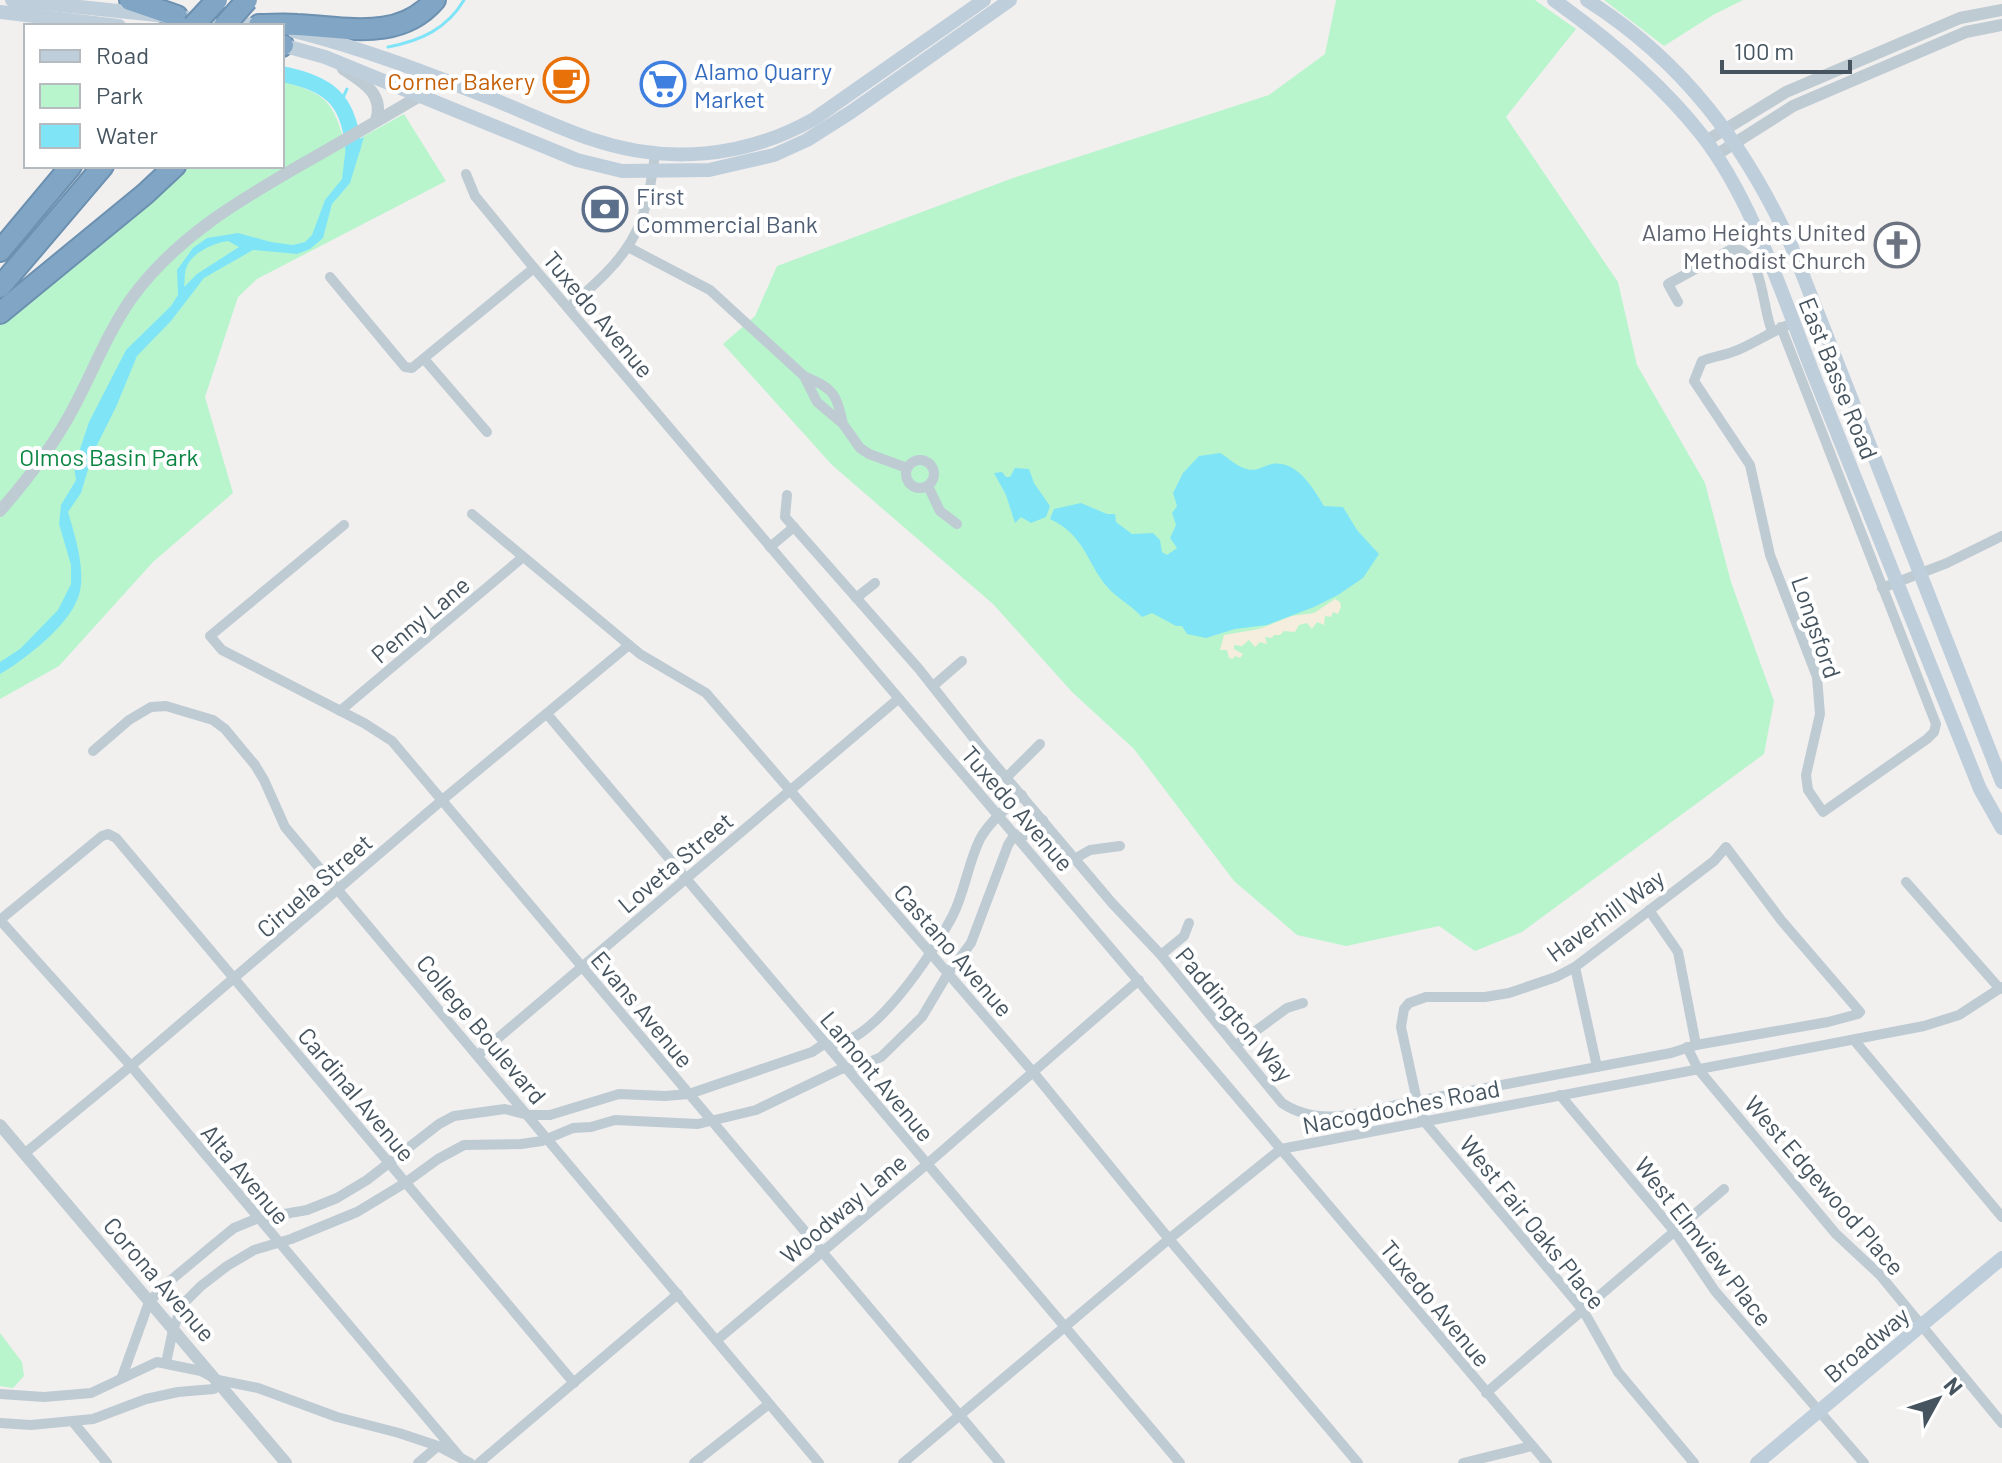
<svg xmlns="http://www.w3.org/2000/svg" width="2002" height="1463" font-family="Barlow,sans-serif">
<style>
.green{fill:#b8f5cd}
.sand{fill:#f5edde}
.water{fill:#80e4f7;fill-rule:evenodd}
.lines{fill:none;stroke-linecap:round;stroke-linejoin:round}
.stream{stroke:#80e4f7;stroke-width:3}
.river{stroke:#80e4f7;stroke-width:16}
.motorway-casing{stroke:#6c90b0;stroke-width:24}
.minor{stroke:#becbd3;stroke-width:10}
.tertiary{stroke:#becbd3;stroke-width:12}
.secondary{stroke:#bfcedb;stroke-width:14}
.motorway{stroke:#81a5c4;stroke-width:20}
.motorway-bridge-casing{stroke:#6c90b0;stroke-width:24;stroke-linecap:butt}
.motorway-bridge{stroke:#81a5c4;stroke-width:20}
.labels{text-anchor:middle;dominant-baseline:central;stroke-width:8;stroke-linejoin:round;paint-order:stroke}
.shop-label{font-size:24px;fill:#366cbe;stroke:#fff;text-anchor:start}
.food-label{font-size:24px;fill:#c56008;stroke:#fff;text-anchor:end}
.service-label{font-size:24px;fill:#4e5e75;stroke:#fff;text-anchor:start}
.worship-label{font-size:24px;fill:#5b616d;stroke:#fff;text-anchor:end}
.street-label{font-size:24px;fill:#45545f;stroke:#fff}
.park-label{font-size:24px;fill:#0b8542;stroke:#fff}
</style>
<rect width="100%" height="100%" fill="#f2efef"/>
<!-- green -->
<g class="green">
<polygon points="1336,0 1535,0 1576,29 1506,117 1618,282 1637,365 1705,483 1731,582 1774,701 1764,754 1522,932 1475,951 1439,926 1346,946 1297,935 1234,881 1134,749 1072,692 993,604 832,465 723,344 755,316 777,266 1013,178 1269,95 1325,54"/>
<polygon points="1604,0 1743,0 1713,15 1664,46"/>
<path d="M 282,81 C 328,95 332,100 346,146 L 404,114 L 446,181 L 257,279 L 238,297 L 205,397 L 233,493 L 153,562 L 59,666 L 0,699 L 0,316 L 179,166 L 282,166 Z"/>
<polygon points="0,1333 22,1362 24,1376 13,1388 0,1386"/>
</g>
<!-- sand -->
<polygon class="sand" points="1335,599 1340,602 1341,607 1338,614 1333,612 1331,617 1325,616 1324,625 1317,622 1312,629 1307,623 1299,625 1295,632 1284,631 1280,635 1274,635 1272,638 1265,637 1267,644 1260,642 1255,647 1249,640 1242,646 1234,645 1234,649 1243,654 1240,658 1235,656 1233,659 1229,658 1227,650 1220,650 1224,635 1259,629 1292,616 1314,613"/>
<!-- water -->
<g class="water">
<path d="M 364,137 L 350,183 L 332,204 L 323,238 L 310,249 L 297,254 L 253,250 L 204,278 L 171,321 L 137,356 L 116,407 L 93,453 L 81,493 L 68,512 C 75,536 85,567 80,591 C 74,622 26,659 0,674 L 0,662 L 20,649 L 58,610 L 71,584 L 71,565 L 59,524 L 61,505 L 76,480 L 74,467 L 89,422 L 126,350 L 171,306 L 178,295 L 177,270 L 193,248 L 207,238 L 238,233 L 271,242 L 293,245 L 305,242 L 312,235 L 325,200 L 342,179 L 346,146 ZM 228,241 L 239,247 L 197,274 L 184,287 C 185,282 184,272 187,266 C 193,252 214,243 228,241 Z"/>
<path d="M 1220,453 C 1229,458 1237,467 1247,469 C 1256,472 1263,466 1272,464 C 1297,460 1313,488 1324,506 L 1343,507 L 1357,530 L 1379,554 L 1363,578 L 1338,595 L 1314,607 L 1267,625 L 1235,629 L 1206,638 L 1187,634 L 1182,626 L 1176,626 L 1152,613 L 1142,617 C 1133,607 1122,601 1112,592 C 1086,566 1088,537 1050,519 L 1054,509 L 1081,503 L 1107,514 L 1115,514 L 1116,522 L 1132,534 L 1153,533 L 1160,540 L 1162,552 L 1167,555 L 1177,548 L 1170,538 L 1176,525 L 1172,513 L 1177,506 L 1173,493 L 1183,473 L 1199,456 Z"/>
<polygon points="1015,468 1029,469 1034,483 1050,506 1046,517 1031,523 1021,517 1015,523 1006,495 994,473 1002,472 1006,477 1010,477"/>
</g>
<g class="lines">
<!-- stream -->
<g class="stream">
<path d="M 388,47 C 420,41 447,29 464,0"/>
<polyline points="340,104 347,89"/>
</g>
<!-- river -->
<path class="river" d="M 282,74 C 328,83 349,99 353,147"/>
<!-- motorway casing -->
<g class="motorway-casing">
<g id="motorway">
<polyline points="130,0 177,16"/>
<path d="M 259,25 C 272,25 285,24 297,25 C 345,27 399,42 435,0"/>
<polyline points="282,46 283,45"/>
<polyline points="0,251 71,166"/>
<polyline points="0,287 103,166"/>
<polyline points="0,313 145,194 175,166"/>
</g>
</g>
<!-- minor -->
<g class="minor">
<polyline points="466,174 475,196 534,268 1547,1463"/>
<polyline points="628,247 710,290 804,376"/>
<polyline points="330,277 405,367 412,368 534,268"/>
<path d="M 1678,302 L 1668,284 L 1730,250 L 1740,250 C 1764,263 1762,307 1772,331"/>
<path d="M 568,308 C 629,255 645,236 655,154"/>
<path d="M 1781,327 L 1936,724 L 1934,732 L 1927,739 L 1823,812 L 1808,790 L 1806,775 L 1820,714 L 1817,677 L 1770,555 L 1750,465 L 1694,381 L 1702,361 C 1714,356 1728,355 1740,349 C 1758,341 1774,330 1793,323"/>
<polyline points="425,360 487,432"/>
<path d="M 843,424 C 836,393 834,389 804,376 L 817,402 L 843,424 L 860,448 L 869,454 L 907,468"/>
<circle cx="920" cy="474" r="14"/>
<polyline points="928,486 940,511 957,524"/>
<path d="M 787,495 L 785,517 L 919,669 L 982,749 L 1112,903 L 1161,955 L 1282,1103 C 1324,1131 1371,1108 1417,1101 L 1671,1053 L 1696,1045 L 1828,1022 L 1858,1014 L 1860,1012 L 1781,920 L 1726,847 L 1714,861 L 1575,967 L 1556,977 L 1509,993 L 1485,997 L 1426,997 L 1409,1003 L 1404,1009 L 1401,1027 L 1417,1101 L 1424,1121 L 1583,1310 L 1618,1372 L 1694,1463"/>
<polyline points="472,514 640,654 706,693 1033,1072 1169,1239 1358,1463"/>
<polyline points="344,525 210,636 222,650 364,723 392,741 1000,1463"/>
<polyline points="770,547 794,527"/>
<polyline points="1882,588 1947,563 2002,536"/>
<polyline points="856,598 875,583"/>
<polyline points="933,686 962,661"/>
<polyline points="340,711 523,557"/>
<polyline points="547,714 1180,1463"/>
<polyline points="93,751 129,720 151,707 166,706 213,720 225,729 255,765 264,780 285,827 819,1463"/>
<polyline points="1007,777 1040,744"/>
<polyline points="1020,839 1043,820"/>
<polyline points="1076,858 1090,850 1120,846"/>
<polyline points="1906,882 2000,989"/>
<polyline points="1649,910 1678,952 1696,1045"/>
<polyline points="0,920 102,836 108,834 116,838 574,1383"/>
<polyline points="0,920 131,1066 459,1456"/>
<polyline points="1161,955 1184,936 1189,923"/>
<polyline points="1575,967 1597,1067"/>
<polyline points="1854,1040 2002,1217"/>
<polyline points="1235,1046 1287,1008 1303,1003"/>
<polyline points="1687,1047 1698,1069 1836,1234 1880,1275 2002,1423"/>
<polyline points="478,1055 898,699"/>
<polyline points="1560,1095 1675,1232 1715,1291 1864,1463"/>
<polyline points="24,1154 131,1066 441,801 629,645"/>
<polyline points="717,1340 926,1165 1139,980"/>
<polyline points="166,1363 173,1330 182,1305 201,1286 227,1266 254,1250 291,1239 357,1212 405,1183 438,1159 464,1145 521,1144 542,1141 573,1128 591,1127 615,1120 698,1124 756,1110 841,1069 858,1067 881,1057 922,1017 947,975 971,943 1008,845 1015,834"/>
<path d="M 122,1377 L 149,1302 L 165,1285 L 224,1236 L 234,1228 L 256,1219 L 307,1210 L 337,1198 L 367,1180 L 439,1124 L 454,1116 L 505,1109 L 528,1115 L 550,1115 L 619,1094 L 665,1096 L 689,1094 L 812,1052 L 824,1044 C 868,1055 936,948 953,915 C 965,891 968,863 980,839 C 988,824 1008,806 1022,795"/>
<polyline points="1486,1393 1724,1189"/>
<polyline points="0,1394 44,1397 91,1393 157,1362 201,1371 218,1380 258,1388 337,1417 399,1433 438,1446 470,1463"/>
<polyline points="73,1422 107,1463"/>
<polyline points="0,1423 31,1425 93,1419 146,1399 178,1392 214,1389 218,1380"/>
<polyline points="418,1463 438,1446"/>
<polyline points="479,1463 678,1294"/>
<polyline points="694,1463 769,1404"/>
<polyline points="903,1463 1169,1239 1281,1149 1924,1026 1959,1015 2002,987"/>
<polyline points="1463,1463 1532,1446"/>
</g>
<!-- tertiary -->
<g class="tertiary">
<path d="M 343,69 C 363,82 385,94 376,121"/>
<polyline points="1706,141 1786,92 1960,18 2002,10"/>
<polyline points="1716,155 1793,106 1966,32 2002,25"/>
<path d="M 0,511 C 28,479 54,445 74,407 C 93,371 108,332 131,299 C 178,234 245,197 313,158 C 357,133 401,107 445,81"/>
<polyline points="0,1125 286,1463"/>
</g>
<!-- secondary -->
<g class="secondary">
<polyline points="12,0 264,26"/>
<path d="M 1554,0 C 1607,38 1660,82 1701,134 C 1751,197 1782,294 1811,368 C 1868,508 1923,649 1980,789 L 2002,828"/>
<path d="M 1587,0 C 1683,61 1744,143 1791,245 L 2002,782"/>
<polyline points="0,12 119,26"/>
<path d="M 294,31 C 362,48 430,74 495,100 C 527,113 559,128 591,139 C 667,165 745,158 814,119 L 984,0"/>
<polyline points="282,45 325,57 577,160 622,171 709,170 774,155 807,140 851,112 1010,0"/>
<polyline points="1757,1463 2002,1258"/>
</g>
<!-- motorway -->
<use href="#motorway" class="motorway"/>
<!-- motorway-bridge casing -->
<g class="motorway-bridge-casing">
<g id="motorway-bridge">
<polyline points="193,26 217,0"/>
<polyline points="224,26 247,0"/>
</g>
</g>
<!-- motorway-bridge -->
<use href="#motorway-bridge" class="motorway-bridge"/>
</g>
<!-- icons -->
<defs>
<g id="cafe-ring" transform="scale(2.3)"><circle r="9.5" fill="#fff" stroke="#e8710a" stroke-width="1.5"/><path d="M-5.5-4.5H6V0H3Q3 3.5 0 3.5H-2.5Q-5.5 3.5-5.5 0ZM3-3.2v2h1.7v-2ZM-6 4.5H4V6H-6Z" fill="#e8710a"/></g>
<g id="supermarket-ring" transform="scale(2.3)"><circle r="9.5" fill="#fff" stroke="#3f7fe0" stroke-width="1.5"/><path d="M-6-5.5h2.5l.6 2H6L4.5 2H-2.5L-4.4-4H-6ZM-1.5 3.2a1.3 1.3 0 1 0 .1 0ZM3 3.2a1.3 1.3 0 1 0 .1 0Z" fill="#3f7fe0"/></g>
<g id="bank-ring" transform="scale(2.3)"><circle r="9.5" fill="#fff" stroke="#5c6f8a" stroke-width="1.5"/><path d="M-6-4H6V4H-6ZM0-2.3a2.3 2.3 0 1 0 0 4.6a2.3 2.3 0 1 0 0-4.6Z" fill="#5c6f8a"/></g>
<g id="church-ring" transform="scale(2.3)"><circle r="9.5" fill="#fff" stroke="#6b7280" stroke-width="1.5"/><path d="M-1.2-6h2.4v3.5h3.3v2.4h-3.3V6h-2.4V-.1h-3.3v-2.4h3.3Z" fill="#6b7280"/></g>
</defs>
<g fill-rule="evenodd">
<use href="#cafe-ring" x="566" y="80"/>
<use href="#supermarket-ring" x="663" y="84"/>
<use href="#bank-ring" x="605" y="209"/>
<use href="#church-ring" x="1897" y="245"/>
</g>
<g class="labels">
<!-- shop labels -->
<g class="shop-label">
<text x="694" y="70">Alamo Quarry<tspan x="694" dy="28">Market</tspan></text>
</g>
<!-- food labels -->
<g class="food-label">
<text x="535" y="80">Corner Bakery</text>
</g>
<!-- service labels -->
<g class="service-label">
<text x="636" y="195">First<tspan x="636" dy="28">Commercial Bank</tspan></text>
</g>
<!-- worship labels -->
<g class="worship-label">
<text x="1866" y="231">Alamo Heights United<tspan x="1866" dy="28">Methodist Church</tspan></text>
</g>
<!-- street labels -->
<g class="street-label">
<text transform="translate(599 314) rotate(50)">Tuxedo Avenue</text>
<text transform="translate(1839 378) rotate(68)">East Basse Road</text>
<text transform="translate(420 619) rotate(-40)">Penny Lane</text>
<text transform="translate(1817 627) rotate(71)">Longsford</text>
<text transform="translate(1018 808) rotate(49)">Tuxedo Avenue</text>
<text transform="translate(675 862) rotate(-40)">Loveta Street</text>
<text transform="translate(314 885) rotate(-41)">Ciruela Street</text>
<text transform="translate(1605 915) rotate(-36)">Haverhill Way</text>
<text transform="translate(954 950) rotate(49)">Castano Avenue</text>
<text transform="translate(643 1009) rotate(50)">Evans Avenue</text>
<text transform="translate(1235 1014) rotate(50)">Paddington Way</text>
<text transform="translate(482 1029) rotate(50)">College Boulevard</text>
<text transform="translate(878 1076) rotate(50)">Lamont Avenue</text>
<text transform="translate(357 1094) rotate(50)">Cardinal Avenue</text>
<text transform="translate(1401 1106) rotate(-11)">Nacogdoches Road</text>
<text transform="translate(246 1174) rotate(50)">Alta Avenue</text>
<text transform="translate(1825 1185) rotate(49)">West Edgewood Place</text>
<text transform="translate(843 1208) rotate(-40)">Woodway Lane</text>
<text transform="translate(1533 1222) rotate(51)">West Fair Oaks Place</text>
<text transform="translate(1704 1241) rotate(52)">West Elmview Place</text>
<text transform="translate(160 1279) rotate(49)">Corona Avenue</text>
<text transform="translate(1436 1303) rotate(50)">Tuxedo Avenue</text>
<text transform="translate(1866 1344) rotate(-40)">Broadway</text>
</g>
<!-- park labels -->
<g class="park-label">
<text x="109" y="456">Olmos Basin Park</text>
</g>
</g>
<!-- legend -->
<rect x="24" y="24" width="260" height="144" fill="#ffffff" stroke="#b5bbbf" stroke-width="2"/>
<rect x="40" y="50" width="40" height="12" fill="#bfcedb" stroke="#b5bbbf" stroke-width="2"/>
<text x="96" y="64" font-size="24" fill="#45545f">Road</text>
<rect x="40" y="84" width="40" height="24" fill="#b8f5cd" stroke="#b5bbbf" stroke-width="2"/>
<text x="96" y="104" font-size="24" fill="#45545f">Park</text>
<rect x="40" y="124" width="40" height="24" fill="#80e4f7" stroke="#b5bbbf" stroke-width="2"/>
<text x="96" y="144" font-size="24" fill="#45545f">Water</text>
<!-- north arrow -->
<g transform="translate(1938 1399) rotate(50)" stroke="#ffffff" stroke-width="6" paint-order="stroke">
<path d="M0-6L14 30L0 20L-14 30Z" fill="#45545f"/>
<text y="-12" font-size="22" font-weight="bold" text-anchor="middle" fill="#45545f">N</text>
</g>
<!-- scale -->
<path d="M1722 60v12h128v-12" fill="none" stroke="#45545f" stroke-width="4"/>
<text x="1734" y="60" font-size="24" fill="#45545f" stroke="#ffffff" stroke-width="6" paint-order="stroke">100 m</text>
</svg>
